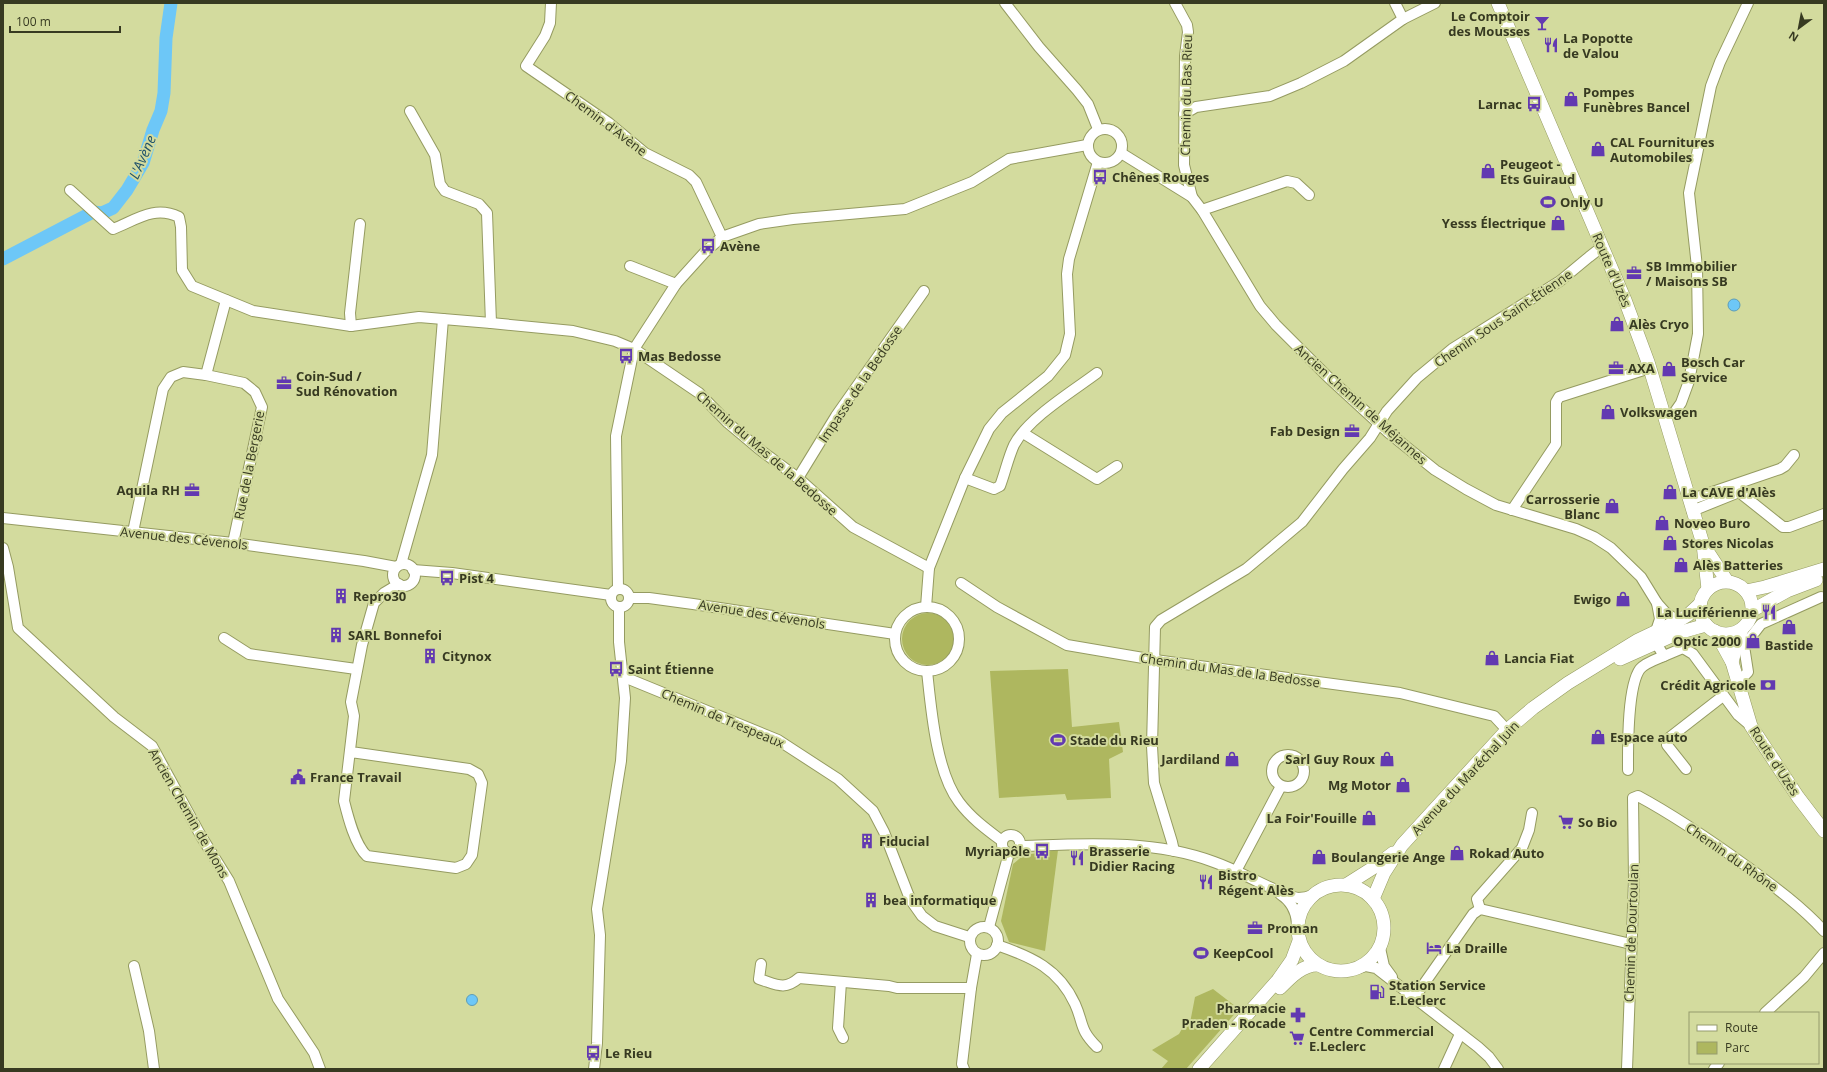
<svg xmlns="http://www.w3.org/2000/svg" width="1827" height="1072" font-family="'Open Sans',sans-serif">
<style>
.green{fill:#aeb75f}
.water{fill:#6dc7f7;stroke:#5d9db7}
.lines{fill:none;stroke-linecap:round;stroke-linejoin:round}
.river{stroke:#6dc7f7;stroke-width:13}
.minor-casing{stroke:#959b61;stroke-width:12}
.major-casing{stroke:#959b61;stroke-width:14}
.minor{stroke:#fff;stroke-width:10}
.major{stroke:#fff;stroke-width:13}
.labels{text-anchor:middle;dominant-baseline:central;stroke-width:4;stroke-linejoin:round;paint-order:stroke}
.poi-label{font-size:13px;font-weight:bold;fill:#373a21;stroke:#d3db9e;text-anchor:start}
.street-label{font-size:13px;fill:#373a21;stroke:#d3db9e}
.water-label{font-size:14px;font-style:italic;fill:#21536b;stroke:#d3db9e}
</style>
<rect width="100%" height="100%" fill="#d3db9e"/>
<!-- green -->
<g class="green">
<circle cx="928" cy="639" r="26"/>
<polygon points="1068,669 1072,727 1119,722 1123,752 1109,759 1111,798 1067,800 1065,794 999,798 990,671"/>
<polygon points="1058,850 1045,951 1009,942 1001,921 1013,864 1024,855"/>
<polygon points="1213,989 1239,1009 1186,1069 1161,1069 1168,1061 1152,1050 1179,1034 1183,1027 1190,1023 1195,997"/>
</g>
<!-- water -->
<g class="water">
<circle cx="1734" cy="305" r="6"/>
<circle cx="472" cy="1000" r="5.5"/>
</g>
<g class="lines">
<!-- river -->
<polyline class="river" points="3,259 93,212 102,213 113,208 127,190 143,163 153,130 161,111 164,93 166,38 171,3"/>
<!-- minor casing -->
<g class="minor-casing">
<g id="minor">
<polyline points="551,3 550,23 545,36 526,66 609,123 645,153 689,175 696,182 722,237"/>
<polyline points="1005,3 1039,47 1077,90 1088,104 1098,129"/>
<polyline points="1175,3 1187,25 1188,32 1185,56 1184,165 1192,197"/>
<polyline points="1395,3 1403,19"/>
<polyline points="410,111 435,155 440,184 445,191 479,204 487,213 491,323"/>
<polyline points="1184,114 1196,107 1270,96 1301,83 1344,61 1403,19 1435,3"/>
<circle cx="1105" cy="146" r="17"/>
<polyline points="1121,153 1192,197 1202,210 1260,306 1276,325 1328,377 1389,433 1435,470 1466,489 1496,505 1576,529 1594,537 1611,548 1641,577 1657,603 1666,613 1678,621"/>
<path d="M 70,190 L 113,229 C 136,220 154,205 179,217 L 181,227 L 182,270 L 192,286 L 253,311 L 351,326 L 419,317 L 491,323 L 573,331 L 615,341 L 634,349 L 699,393 L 728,423 L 759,449 L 798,478 L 853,527 L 929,568"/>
<polyline points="1202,210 1287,181 1296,183 1309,195"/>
<polyline points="630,266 676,284"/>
<polyline points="351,326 350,313 360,224"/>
<polyline points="206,375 226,300"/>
<polyline points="1665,417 1674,413 1681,403 1689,381 1698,334 1697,267 1689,193 1711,86 1720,62 1748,3"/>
<polyline points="1023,433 1097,479 1117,466"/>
<polyline points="798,478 836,416 924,291"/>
<path d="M 965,478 L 994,489 L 1000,486 C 1005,473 1008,458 1014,445 C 1028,418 1073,391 1097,373"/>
<polyline points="1737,484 1739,492 1783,527 1789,527 1824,514"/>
<polyline points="1689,500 1780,469 1785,466 1794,455"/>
<polyline points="1512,510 1556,444 1556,402 1559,397 1650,368"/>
<polyline points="1692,511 1739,492"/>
<polyline points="3,518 233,543 364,561 396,567"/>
<polyline points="133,532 163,389 171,377 183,372 206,375 244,383 255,392 262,407 233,543"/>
<polyline points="3,548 8,567 18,628 114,717 152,746 201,836 229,881 278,999 314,1053 320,1069"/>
<polyline points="401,564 432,455 443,319"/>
<circle cx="404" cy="575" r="11"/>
<polyline points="413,570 452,573 611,595"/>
<polyline points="961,583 997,607 1067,645 1155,660 1400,693 1494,716 1507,730"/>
<circle cx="620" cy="598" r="9"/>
<polyline points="618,589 616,436 634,349 676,284 705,252 722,237 759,224 793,219 905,209 972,182 1009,159 1087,145"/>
<polyline points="630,598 649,598 693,604 895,634"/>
<circle cx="927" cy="639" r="32"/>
<polyline points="926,607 929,568 965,478 989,429 1002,413 1048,376 1065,355 1070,334 1067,274 1069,259 1098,162"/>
<polyline points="1656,631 1660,619 1657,603"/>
<polyline points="224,638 249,654 356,669"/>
<polyline points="1656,643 1664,656 1683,648 1693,654 1738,715 1751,726"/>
<path d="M 927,671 C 931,708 936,772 959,802 C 971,818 986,829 1002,841"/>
<polyline points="624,677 778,740 838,779 873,811 884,832 910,899 922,916 935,926 969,937"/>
<polyline points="1738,682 1748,672 1744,646 1761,624 1821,597"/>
<path d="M 351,752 L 469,769 L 478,774 L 482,783 L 472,855 L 466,864 L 456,868 L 367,856 C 355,845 348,817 344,801 L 354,716 L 351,702 L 362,645 L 374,603 L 384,593 L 399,584"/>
<circle cx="1288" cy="771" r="16"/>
<polyline points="1686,769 1667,745 1669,738 1723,696"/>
<path d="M 1628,770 C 1628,747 1627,687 1640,669 C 1645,663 1657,659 1664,656"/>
<circle cx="1011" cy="844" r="9"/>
<path d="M 1020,846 C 1084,844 1152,839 1214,862 C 1237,870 1258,883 1281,892 C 1286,894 1292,897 1298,898 C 1303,898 1308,897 1313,895"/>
<polyline points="1174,851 1172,842 1154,783 1152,746 1155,627 1161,620 1246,569 1302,522 1343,469 1370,438 1387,411 1417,378 1452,349 1560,281 1589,257 1598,250 1603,250"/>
<polyline points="1236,871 1281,786"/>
<path d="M 1280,894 C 1291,901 1296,910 1297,923"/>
<polyline points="1480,909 1477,899 1522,848 1529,830 1532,813"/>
<circle cx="984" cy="941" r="14"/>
<polyline points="989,927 1009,853"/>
<path d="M 997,945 C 1032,957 1059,969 1075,1004 C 1084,1024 1079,1029 1097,1047"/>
<polyline points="1380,948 1384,966 1392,977"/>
<path d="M 761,964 L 759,979 C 776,984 784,991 799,978 L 889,986 L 897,988 L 971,988"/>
<polyline points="134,966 149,1031 154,1069"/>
<polyline points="1355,969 1366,966 1376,968 1478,1047 1489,1057 1498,1069"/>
<polyline points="841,982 838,1028 843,1038"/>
<polyline points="1414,998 1473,914 1480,909 1631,944"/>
<polyline points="1765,1013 1804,977 1824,953"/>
<polyline points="594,1069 597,1043 600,935 597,909 621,761 625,698 619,642 619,608"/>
<polyline points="964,1069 962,1064 971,988 977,954"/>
<polyline points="1444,1069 1460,1034"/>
<path d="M 1627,1069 L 1634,880 L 1633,798 L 1638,796 C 1677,817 1713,842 1749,868 C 1775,887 1802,907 1824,931"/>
<polyline points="1714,1069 1719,1063"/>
</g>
</g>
<!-- major casing -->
<g class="major-casing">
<g id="major">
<polyline points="1498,3 1625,300 1648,362 1703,544 1708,589"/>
<polyline points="1704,546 1727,581"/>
<circle cx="1726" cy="608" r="26"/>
<polyline points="1746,591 1765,587 1824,569"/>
<polyline points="1753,610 1787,591 1816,580"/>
<polyline points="1715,631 1732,662 1751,726 1798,797 1824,831"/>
<polyline points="1620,659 1678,633 1706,625"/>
<polyline points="1732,662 1737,643 1742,629"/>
<circle cx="1341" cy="928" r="43"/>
<polyline points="1346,885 1376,866 1393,853"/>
<polyline points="1373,899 1384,873 1402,845 1507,730 1533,708 1568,683 1638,640 1678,621 1688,615 1700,604"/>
<path d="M 1280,988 C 1290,978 1302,965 1317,965"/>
<polyline points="1199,1069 1278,980 1292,960 1299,941"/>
</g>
</g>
<!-- minor -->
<use href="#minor" class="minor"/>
<!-- major -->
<use href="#major" class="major"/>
</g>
<!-- icons -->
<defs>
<g id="bar-bare" transform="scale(1.2)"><path d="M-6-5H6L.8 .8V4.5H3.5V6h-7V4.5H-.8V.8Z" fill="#6239b1" stroke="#d3db9e" stroke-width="2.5" paint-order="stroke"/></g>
<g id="restaurant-bare" transform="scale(1.2)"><path d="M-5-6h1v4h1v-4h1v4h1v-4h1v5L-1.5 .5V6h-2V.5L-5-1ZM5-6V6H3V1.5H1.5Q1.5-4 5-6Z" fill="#6239b1" stroke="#d3db9e" stroke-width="2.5" paint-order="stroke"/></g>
<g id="shop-bare" transform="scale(1.2)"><path d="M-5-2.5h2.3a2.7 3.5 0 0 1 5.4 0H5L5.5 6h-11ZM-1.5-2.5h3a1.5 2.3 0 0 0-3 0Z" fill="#6239b1" stroke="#d3db9e" stroke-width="2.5" paint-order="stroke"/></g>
<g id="bus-bare" transform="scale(1.2)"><path d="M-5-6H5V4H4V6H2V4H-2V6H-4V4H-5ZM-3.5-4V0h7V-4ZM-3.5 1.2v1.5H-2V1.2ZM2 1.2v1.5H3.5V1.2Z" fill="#6239b1" stroke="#d3db9e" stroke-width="2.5" paint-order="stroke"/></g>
<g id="stadium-bare" transform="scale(1.2)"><path d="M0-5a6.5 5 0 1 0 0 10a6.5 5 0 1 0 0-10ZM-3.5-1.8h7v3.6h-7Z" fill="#6239b1" stroke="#d3db9e" stroke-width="2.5" paint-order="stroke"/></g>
<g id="office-bare" transform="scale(1.2)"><path d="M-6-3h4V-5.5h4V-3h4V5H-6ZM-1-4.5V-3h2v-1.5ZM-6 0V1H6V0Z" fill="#6239b1" stroke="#d3db9e" stroke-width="2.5" paint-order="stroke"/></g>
<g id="building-bare" transform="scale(1.2)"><path d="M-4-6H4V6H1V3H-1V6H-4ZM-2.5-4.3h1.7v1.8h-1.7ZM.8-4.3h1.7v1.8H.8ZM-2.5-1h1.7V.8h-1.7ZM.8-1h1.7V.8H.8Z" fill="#6239b1" stroke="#d3db9e" stroke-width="2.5" paint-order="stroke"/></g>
<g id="bank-bare" transform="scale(1.2)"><path d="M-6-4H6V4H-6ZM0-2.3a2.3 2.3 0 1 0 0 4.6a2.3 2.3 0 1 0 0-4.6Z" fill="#6239b1" stroke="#d3db9e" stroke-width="2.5" paint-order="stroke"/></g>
<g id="civic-bare" transform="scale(1.2)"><path d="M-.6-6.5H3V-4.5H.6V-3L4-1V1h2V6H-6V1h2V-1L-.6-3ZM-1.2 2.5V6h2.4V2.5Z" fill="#6239b1" stroke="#d3db9e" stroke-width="2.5" paint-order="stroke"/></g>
<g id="supermarket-bare" transform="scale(1.2)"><path d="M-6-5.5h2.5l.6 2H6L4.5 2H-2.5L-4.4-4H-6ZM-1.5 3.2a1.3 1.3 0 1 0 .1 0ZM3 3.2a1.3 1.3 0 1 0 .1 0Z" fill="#6239b1" stroke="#d3db9e" stroke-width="2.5" paint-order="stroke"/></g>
<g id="hotel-bare" transform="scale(1.2)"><path d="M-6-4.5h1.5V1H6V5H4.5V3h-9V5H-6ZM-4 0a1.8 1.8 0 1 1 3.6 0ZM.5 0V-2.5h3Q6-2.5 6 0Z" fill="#6239b1" stroke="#d3db9e" stroke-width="2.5" paint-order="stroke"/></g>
<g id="fuel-bare" transform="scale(1.2)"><path d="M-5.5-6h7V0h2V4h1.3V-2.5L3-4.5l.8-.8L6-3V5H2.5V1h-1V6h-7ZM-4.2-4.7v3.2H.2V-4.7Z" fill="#6239b1" stroke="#d3db9e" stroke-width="2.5" paint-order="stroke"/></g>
<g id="pharmacy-bare" transform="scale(1.2)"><path d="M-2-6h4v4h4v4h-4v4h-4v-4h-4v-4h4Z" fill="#6239b1" stroke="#d3db9e" stroke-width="2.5" paint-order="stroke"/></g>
</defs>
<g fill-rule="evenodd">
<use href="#bar-bare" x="1542" y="23"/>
<use href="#restaurant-bare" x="1551" y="45"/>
<use href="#shop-bare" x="1571" y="99"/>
<use href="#bus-bare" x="1534" y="104"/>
<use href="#shop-bare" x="1598" y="149"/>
<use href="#shop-bare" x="1488" y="171"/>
<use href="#bus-bare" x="1100" y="177"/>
<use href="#stadium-bare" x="1548" y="202"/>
<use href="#shop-bare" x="1558" y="223"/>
<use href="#bus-bare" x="708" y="246"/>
<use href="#office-bare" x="1634" y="273"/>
<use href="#shop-bare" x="1617" y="324"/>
<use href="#bus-bare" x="626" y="356"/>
<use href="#office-bare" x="1616" y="368"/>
<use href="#shop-bare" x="1669" y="369"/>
<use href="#office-bare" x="284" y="383"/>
<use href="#shop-bare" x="1608" y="412"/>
<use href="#office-bare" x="1352" y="431"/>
<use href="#office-bare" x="192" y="490"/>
<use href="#shop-bare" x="1670" y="492"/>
<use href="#shop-bare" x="1612" y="506"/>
<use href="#shop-bare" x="1662" y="523"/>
<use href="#shop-bare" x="1670" y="543"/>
<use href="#shop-bare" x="1681" y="565"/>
<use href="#bus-bare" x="447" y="578"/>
<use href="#building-bare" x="341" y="596"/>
<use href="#shop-bare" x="1623" y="599"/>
<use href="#restaurant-bare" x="1769" y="612"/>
<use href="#shop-bare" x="1789" y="627"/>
<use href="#building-bare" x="336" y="635"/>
<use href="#shop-bare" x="1753" y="641"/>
<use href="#building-bare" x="430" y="656"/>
<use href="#shop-bare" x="1492" y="658"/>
<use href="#bus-bare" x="616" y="669"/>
<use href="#bank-bare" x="1768" y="685"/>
<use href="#shop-bare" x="1598" y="737"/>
<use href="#stadium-bare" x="1058" y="740"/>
<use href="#shop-bare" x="1232" y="759"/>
<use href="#shop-bare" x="1387" y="759"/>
<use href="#civic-bare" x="298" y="777"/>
<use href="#shop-bare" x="1403" y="785"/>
<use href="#shop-bare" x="1369" y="818"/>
<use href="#supermarket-bare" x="1566" y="822"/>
<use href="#building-bare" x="867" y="841"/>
<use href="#bus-bare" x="1042" y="851"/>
<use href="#shop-bare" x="1457" y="853"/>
<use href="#shop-bare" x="1319" y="857"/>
<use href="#restaurant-bare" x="1077" y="858"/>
<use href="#restaurant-bare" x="1206" y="882"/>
<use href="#building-bare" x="871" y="900"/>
<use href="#office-bare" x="1255" y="928"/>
<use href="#hotel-bare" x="1434" y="948"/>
<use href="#stadium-bare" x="1201" y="953"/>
<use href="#fuel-bare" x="1377" y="992"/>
<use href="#pharmacy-bare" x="1298" y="1015"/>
<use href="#supermarket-bare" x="1297" y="1038"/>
<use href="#bus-bare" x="593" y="1053"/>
</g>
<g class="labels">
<!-- poi labels -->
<g class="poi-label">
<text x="1530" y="16" text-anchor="end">Le Comptoir<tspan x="1530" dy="15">des Mousses</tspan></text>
<text x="1563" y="38">La Popotte<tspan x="1563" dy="15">de Valou</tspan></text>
<text x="1583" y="92">Pompes<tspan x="1583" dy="15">Funèbres Bancel</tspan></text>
<text x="1522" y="104" text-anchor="end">Larnac</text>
<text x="1610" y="142">CAL Fournitures<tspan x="1610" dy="15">Automobiles</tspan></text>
<text x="1500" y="164">Peugeot -<tspan x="1500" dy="15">Ets Guiraud</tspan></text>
<text x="1112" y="177">Chênes Rouges</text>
<text x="1560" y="202">Only U</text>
<text x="1546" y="223" text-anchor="end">Yesss Électrique</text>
<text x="720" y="246">Avène</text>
<text x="1646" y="266">SB Immobilier<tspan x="1646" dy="15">/ Maisons SB</tspan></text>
<text x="1629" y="324">Alès Cryo</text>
<text x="638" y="356">Mas Bedosse</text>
<text x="1681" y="362">Bosch Car<tspan x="1681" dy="15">Service</tspan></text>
<text x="1628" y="368">AXA</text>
<text x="296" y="376">Coin-Sud /<tspan x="296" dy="15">Sud Rénovation</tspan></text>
<text x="1620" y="412">Volkswagen</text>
<text x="1340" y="431" text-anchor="end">Fab Design</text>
<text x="180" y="490" text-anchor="end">Aquila RH</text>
<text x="1682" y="492">La CAVE d'Alès</text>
<text x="1600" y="499" text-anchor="end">Carrosserie<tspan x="1600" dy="15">Blanc</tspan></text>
<text x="1674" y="523">Noveo Buro</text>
<text x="1682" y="543">Stores Nicolas</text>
<text x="1693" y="565">Alès Batteries</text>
<text x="459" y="578">Pist 4</text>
<text x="353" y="596">Repro30</text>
<text x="1611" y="599" text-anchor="end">Ewigo</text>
<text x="1757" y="612" text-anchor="end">La Luciférienne</text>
<text x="348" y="635">SARL Bonnefoi</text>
<text x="1741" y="641" text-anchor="end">Optic 2000</text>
<text x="1789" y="645" text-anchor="middle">Bastide</text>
<text x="442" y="656">Citynox</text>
<text x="1504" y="658">Lancia Fiat</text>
<text x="628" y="669">Saint Étienne</text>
<text x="1756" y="685" text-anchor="end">Crédit Agricole</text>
<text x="1610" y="737">Espace auto</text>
<text x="1070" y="740">Stade du Rieu</text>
<text x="1220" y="759" text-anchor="end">Jardiland</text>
<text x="1375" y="759" text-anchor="end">Sarl Guy Roux</text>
<text x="310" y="777">France Travail</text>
<text x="1391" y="785" text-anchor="end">Mg Motor</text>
<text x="1357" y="818" text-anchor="end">La Foir'Fouille</text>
<text x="1578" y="822">So Bio</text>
<text x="879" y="841">Fiducial</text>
<text x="1030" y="851" text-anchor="end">Myriapôle</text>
<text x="1089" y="851">Brasserie<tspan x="1089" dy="15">Didier Racing</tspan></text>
<text x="1469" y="853">Rokad Auto</text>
<text x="1331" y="857">Boulangerie Ange</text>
<text x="1218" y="875">Bistro<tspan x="1218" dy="15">Régent Alès</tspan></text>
<text x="883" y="900">bea informatique</text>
<text x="1267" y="928">Proman</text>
<text x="1446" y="948">La Draille</text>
<text x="1213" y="953">KeepCool</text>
<text x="1389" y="985">Station Service<tspan x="1389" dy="15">E.Leclerc</tspan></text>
<text x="1286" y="1008" text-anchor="end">Pharmacie<tspan x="1286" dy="15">Praden - Rocade</tspan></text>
<text x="1309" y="1031">Centre Commercial<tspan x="1309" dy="15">E.Leclerc</tspan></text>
<text x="605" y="1053">Le Rieu</text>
</g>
<!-- street labels -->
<g class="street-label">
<text transform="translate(1186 95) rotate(-89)">Chemin du Bas Rieu</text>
<text transform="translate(606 123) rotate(37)">Chemin d'Avène</text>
<text transform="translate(1612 270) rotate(67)">Route d'Uzès</text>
<text transform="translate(1503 318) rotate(-34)">Chemin Sous Saint-Étienne</text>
<text transform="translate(860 384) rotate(-56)">Impasse de la Bedosse</text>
<text transform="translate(1361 404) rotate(42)">Ancien Chemin de Méjannes</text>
<text transform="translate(767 453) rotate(41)">Chemin du Mas de la Bedosse</text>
<text transform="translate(249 465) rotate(-79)">Rue de la Bergerie</text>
<text transform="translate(184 538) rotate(6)">Avenue des Cévenols</text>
<text transform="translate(762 614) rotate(9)">Avenue des Cévenols</text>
<text transform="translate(1230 670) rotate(8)">Chemin du Mas de la Bedosse</text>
<text transform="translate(723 718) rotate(23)">Chemin de Trespeaux</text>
<text transform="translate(1775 761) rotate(57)">Route d'Uzès</text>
<text transform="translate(1465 778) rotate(-47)">Avenue du Maréchal Juin</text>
<text transform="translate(189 813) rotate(60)">Ancien Chemin de Mons</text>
<text transform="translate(1732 857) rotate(35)">Chemin du Rhône</text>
<text transform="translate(1631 933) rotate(-88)">Chemin de Dourtoulan</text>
</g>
<!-- water labels -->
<g class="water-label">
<text transform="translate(142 157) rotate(-66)">L'Avène</text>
</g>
</g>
<!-- border -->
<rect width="1827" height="1072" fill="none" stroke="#373a21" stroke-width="8"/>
<!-- legend -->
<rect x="1689" y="1012" width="130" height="52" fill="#d3db9e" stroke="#959b6c"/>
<rect x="1697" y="1025" width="20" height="6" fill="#ffffff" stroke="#959b6c"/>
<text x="1725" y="1032" font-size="12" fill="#373a21">Route</text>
<rect x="1697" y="1042" width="20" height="12" fill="#aeb75f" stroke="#959b6c"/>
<text x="1725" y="1052" font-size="12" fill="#373a21">Parc</text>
<!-- north arrow -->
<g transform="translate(1799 28) rotate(212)" stroke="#d3db9e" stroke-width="3" paint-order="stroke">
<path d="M0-3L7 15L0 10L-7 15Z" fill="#373a21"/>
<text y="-6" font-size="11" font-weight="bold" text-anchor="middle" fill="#373a21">N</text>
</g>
<!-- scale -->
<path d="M10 26v6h110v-6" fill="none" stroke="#373a21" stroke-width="2"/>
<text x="16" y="26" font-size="12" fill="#373a21" stroke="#d3db9e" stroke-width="3" paint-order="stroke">100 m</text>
</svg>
